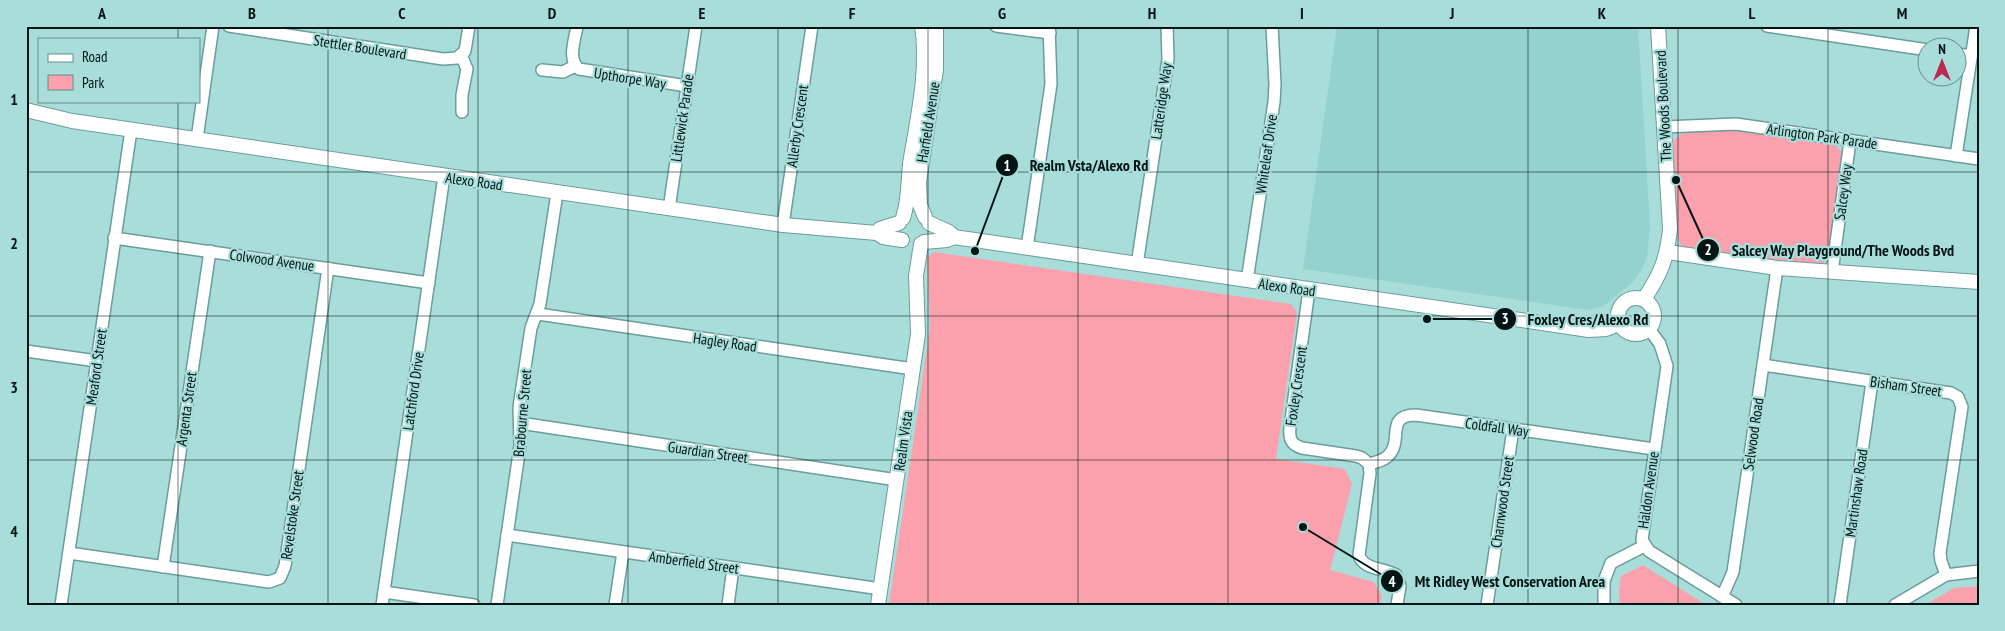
<svg xmlns="http://www.w3.org/2000/svg" width="2005" height="631" font-family="'PT Sans Narrow',sans-serif">
<style>
.built{fill:#94d2cf}
.green{fill:#fba1ad}
.lines{fill:none;stroke-linecap:round;stroke-linejoin:round}
.minor-casing{stroke:#6a9d9b;stroke-width:14}
.tertiary-casing{stroke:#6a9d9b;stroke-width:16}
.minor{stroke:#fff;stroke-width:11}
.tertiary{stroke:#fff;stroke-width:14}
.grid{fill:none;stroke:#021514;stroke-width:1;stroke-opacity:0.55}
.labels{text-anchor:middle;dominant-baseline:central;stroke-width:4.5;stroke-linejoin:round;paint-order:stroke}
.street-label{font-size:15px;fill:#021514;stroke:#a8ddda}
.leader{fill:none;stroke:#021514;stroke-width:2}
.callout-dot{fill:#021514;stroke:#a8ddda;stroke-width:2}
.mark-label{font-size:15px;text-anchor:middle;font-weight:bold;fill:#fff}
.callout-label{font-size:16px;text-anchor:middle;font-weight:bold;fill:#021514;stroke:#a8ddda;stroke-width:4.5;stroke-linejoin:round;paint-order:stroke}
.neatline{fill:none;stroke:#021514;stroke-width:2}
.grid-label{font-size:16px;text-anchor:middle;font-weight:bold;fill:#021514}
</style>
<rect width="100%" height="100%" fill="#a8ddda"/>
<!-- built -->
<polygon class="built" points="1337,26 1638,26 1650,226 1647,256 1642,269 1633,282 1604,306 1588,310 1303,269"/>
<!-- green -->
<g class="green">
<path d="M 1729,128 L 1834,144 L 1843,153 L 1828,257 L 1824,263 C 1802,271 1717,253 1689,249 L 1682,247 L 1678,239 L 1673,142 C 1684,125 1711,129 1729,128 Z"/>
<polygon points="934,252 1291,304 1297,313 1276,459 1345,469 1352,484 1330,570 1374,582 1382,596 1380,605 889,605 930,328 927,258"/>
<polygon points="1643,565 1706,605 1620,605 1619,591 1621,576"/>
<polygon points="1979,586 1979,605 1925,605 1954,588"/>
</g>
<g class="lines">
<!-- minor casing -->
<g class="minor-casing">
<g id="minor">
<polyline points="229,26 443,59 457,58 465,51 469,26"/>
<path d="M 577,26 C 575,40 567,59 579,69 L 687,86"/>
<polyline points="996,26 1050,33"/>
<polyline points="1767,26 1928,50"/>
<polyline points="1958,54 1971,56"/>
<polyline points="461,55 467,69 462,95 462,112"/>
<polyline points="542,70 563,72 575,66"/>
<polyline points="1664,127 1736,124 1979,159"/>
<polyline points="197,139 213,26"/>
<polyline points="1956,156 1976,26"/>
<polyline points="669,209 696,26"/>
<polyline points="783,225 812,26"/>
<polyline points="114,238 429,283"/>
<polyline points="1027,248 1051,84 1049,26"/>
<polyline points="1137,265 1168,59 1167,26"/>
<polyline points="1832,272 1850,141"/>
<polyline points="1247,281 1274,102 1275,84 1272,26"/>
<path d="M 1309,290 L 1290,427 C 1289,438 1290,444 1302,448 L 1356,456 L 1362,458 L 1369,464 L 1370,473 L 1359,555 C 1363,570 1385,568 1396,575 L 1400,586 L 1397,605"/>
<polyline points="538,314 913,369"/>
<polyline points="1649,329 1660,344 1667,366 1642,540 1649,551 1736,605"/>
<polyline points="26,351 97,361"/>
<polyline points="1763,365 1951,393 1958,397 1962,407 1940,553 1941,561 1946,575"/>
<polyline points="520,423 897,480"/>
<path d="M 1369,464 C 1376,462 1383,461 1388,456 C 1404,441 1384,415 1416,415 L 1654,449"/>
<polyline points="507,535 881,589"/>
<polyline points="69,553 269,582 280,578 285,566 328,268"/>
<polyline points="163,567 210,251"/>
<polyline points="384,592 474,605"/>
<polyline points="1722,597 1733,572 1777,268"/>
<polyline points="61,605 131,130"/>
<polyline points="382,605 444,176"/>
<polyline points="497,605 520,446 519,407 531,328 540,304 557,193"/>
<polyline points="615,605 623,552"/>
<polyline points="728,605 733,568"/>
<polyline points="1487,605 1513,429"/>
<polyline points="1604,605 1604,581 1611,563 1644,546"/>
<polyline points="1840,605 1872,382"/>
<polyline points="1895,605 1946,575 1979,571"/>
</g>
</g>
<!-- tertiary casing -->
<g class="tertiary-casing">
<g id="tertiary">
<polyline points="26,110 72,121 783,225 877,233 883,237 902,240"/>
<polyline points="925,217 920,205 919,182 936,70 936,26"/>
<path d="M 903,218 C 909,200 908,182 910,164 C 917,120 929,71 922,26"/>
<polyline points="929,223 949,232 954,237 1589,330 1606,329 1619,324"/>
<polyline points="877,233 880,229 899,223"/>
<polyline points="924,242 947,240 954,237"/>
<polyline points="1668,252 1777,268 1979,282"/>
<circle cx="1636" cy="316" r="18"/>
<path d="M 1644,299 C 1661,274 1667,258 1670,229 L 1658,26"/>
<polyline points="878,605 918,334 916,276 921,244"/>
</g>
</g>
<!-- minor -->
<use href="#minor" class="minor"/>
<!-- tertiary -->
<use href="#tertiary" class="tertiary"/>
</g>
<!-- grid -->
<path class="grid" d="M 178,26 L 178,39M 328,26 L 328,605M 478,26 L 478,605M 628,26 L 628,605M 778,26 L 778,605M 928,26 L 928,605M 1078,26 L 1078,605M 1228,26 L 1228,605M 1378,26 L 1378,605M 1528,26 L 1528,605M 1678,26 L 1678,605M 1828,26 L 1828,605M 178,101 L 178,605M 26,172 L 1979,172M 26,316 L 1979,316M 26,460 L 1979,460"/>
<g class="labels">
<!-- street labels -->
<g class="street-label">
<text transform="translate(360 47) rotate(9)">Stettler Boulevard</text>
<text transform="translate(630 78) rotate(9)">Upthorpe Way</text>
<text transform="translate(1161 101) rotate(-82)">Latteridge Way</text>
<text transform="translate(1663 106) rotate(-93)">The Woods Boulevard</text>
<text transform="translate(682 118) rotate(-82)">Littlewick Parade</text>
<text transform="translate(928 122) rotate(-81)">Harfield Avenue</text>
<text transform="translate(797 126) rotate(-82)">Allerby Crescent</text>
<text transform="translate(1822 136) rotate(8)">Arlington Park Parade</text>
<text transform="translate(1266 154) rotate(-82)">Whiteleaf Drive</text>
<text transform="translate(474 181) rotate(8)">Alexo Road</text>
<text transform="translate(1843 192) rotate(-82)">Salcey Way</text>
<text transform="translate(272 260) rotate(8)">Colwood Avenue</text>
<text transform="translate(1287 287) rotate(8)">Alexo Road</text>
<text transform="translate(725 342) rotate(8)">Hagley Road</text>
<text transform="translate(96 367) rotate(-82)">Meaford Street</text>
<text transform="translate(1296 386) rotate(-82)">Foxley Crescent</text>
<text transform="translate(1906 386) rotate(8)">Bisham Street</text>
<text transform="translate(413 391) rotate(-82)">Latchford Drive</text>
<text transform="translate(186 409) rotate(-82)">Argenta Street</text>
<text transform="translate(522 413) rotate(-85)">Brabourne Street</text>
<text transform="translate(1497 427) rotate(8)">Coldfall Way</text>
<text transform="translate(1753 434) rotate(-82)">Selwood Road</text>
<text transform="translate(903 441) rotate(-82)">Realm Vista</text>
<text transform="translate(708 452) rotate(8)">Guardian Street</text>
<text transform="translate(1648 490) rotate(-82)">Haldon Avenue</text>
<text transform="translate(1856 493) rotate(-82)">Martinshaw Road</text>
<text transform="translate(1502 502) rotate(-82)">Charnwood Street</text>
<text transform="translate(292 515) rotate(-82)">Revelstoke Street</text>
<text transform="translate(694 562) rotate(8)">Amberfield Street</text>
</g>
</g>
<!-- callouts -->
<path class="leader" d="M975 251L1007 165M1676 180L1708 250M1427 319L1505 319M1303 527L1392 581"/>
<g class="callout-dot">
<circle cx="975" cy="251" r="5"/>
<circle cx="1676" cy="180" r="5"/>
<circle cx="1427" cy="319" r="5"/>
<circle cx="1303" cy="527" r="5"/>
<circle cx="1007" cy="165" r="12"/>
<circle cx="1708" cy="250" r="12"/>
<circle cx="1505" cy="319" r="12"/>
<circle cx="1392" cy="581" r="12"/>
</g>
<g class="mark-label">
<text x="1007" y="171">1</text>
<text x="1708" y="255">2</text>
<text x="1505" y="324">3</text>
<text x="1392" y="587">4</text>
</g>
<g class="callout-label">
<text x="1089" y="171">Realm Vsta/Alexo Rd</text>
<text x="1843" y="256">Salcey Way Playground/The Woods Bvd</text>
<text x="1588" y="325">Foxley Cres/Alexo Rd</text>
<text x="1510" y="587">Mt Ridley West Conservation Area</text>
</g>
<!-- border -->
<rect width="2005" height="631" fill="none" stroke="#a8ddda" stroke-width="55"/>
<!-- legend -->
<rect x="38" y="38" width="162" height="65" fill="#a8ddda" stroke="#668d8b"/>
<rect x="48" y="54" width="25" height="8" fill="#ffffff" stroke="#668d8b"/>
<text x="82" y="62" font-size="15" fill="#021514">Road</text>
<rect x="48" y="75" width="25" height="15" fill="#fba1ad" stroke="#668d8b"/>
<text x="82" y="88" font-size="15" fill="#021514">Park</text>
<!-- north arrow -->
<g transform="translate(1942 62)"><circle r="24" fill="#a8ddda" stroke="#668d8b"/>
<path d="M0-4L9 19L0 12L-9 19Z" fill="#ba294f"/>
<text y="-8" font-size="14" font-weight="bold" text-anchor="middle" fill="#021514">N</text>
</g>
<rect x="28" y="28" width="1950" height="576" class="neatline"/>
<g class="grid-label">
<text x="102" y="19">A</text>
<text x="252" y="19">B</text>
<text x="402" y="19">C</text>
<text x="552" y="19">D</text>
<text x="702" y="19">E</text>
<text x="852" y="19">F</text>
<text x="1002" y="19">G</text>
<text x="1152" y="19">H</text>
<text x="1302" y="19">I</text>
<text x="1452" y="19">J</text>
<text x="1602" y="19">K</text>
<text x="1752" y="19">L</text>
<text x="1902" y="19">M</text>
<text x="14" y="105">1</text>
<text x="14" y="249">2</text>
<text x="14" y="393">3</text>
<text x="14" y="537">4</text>
</g>
</svg>
